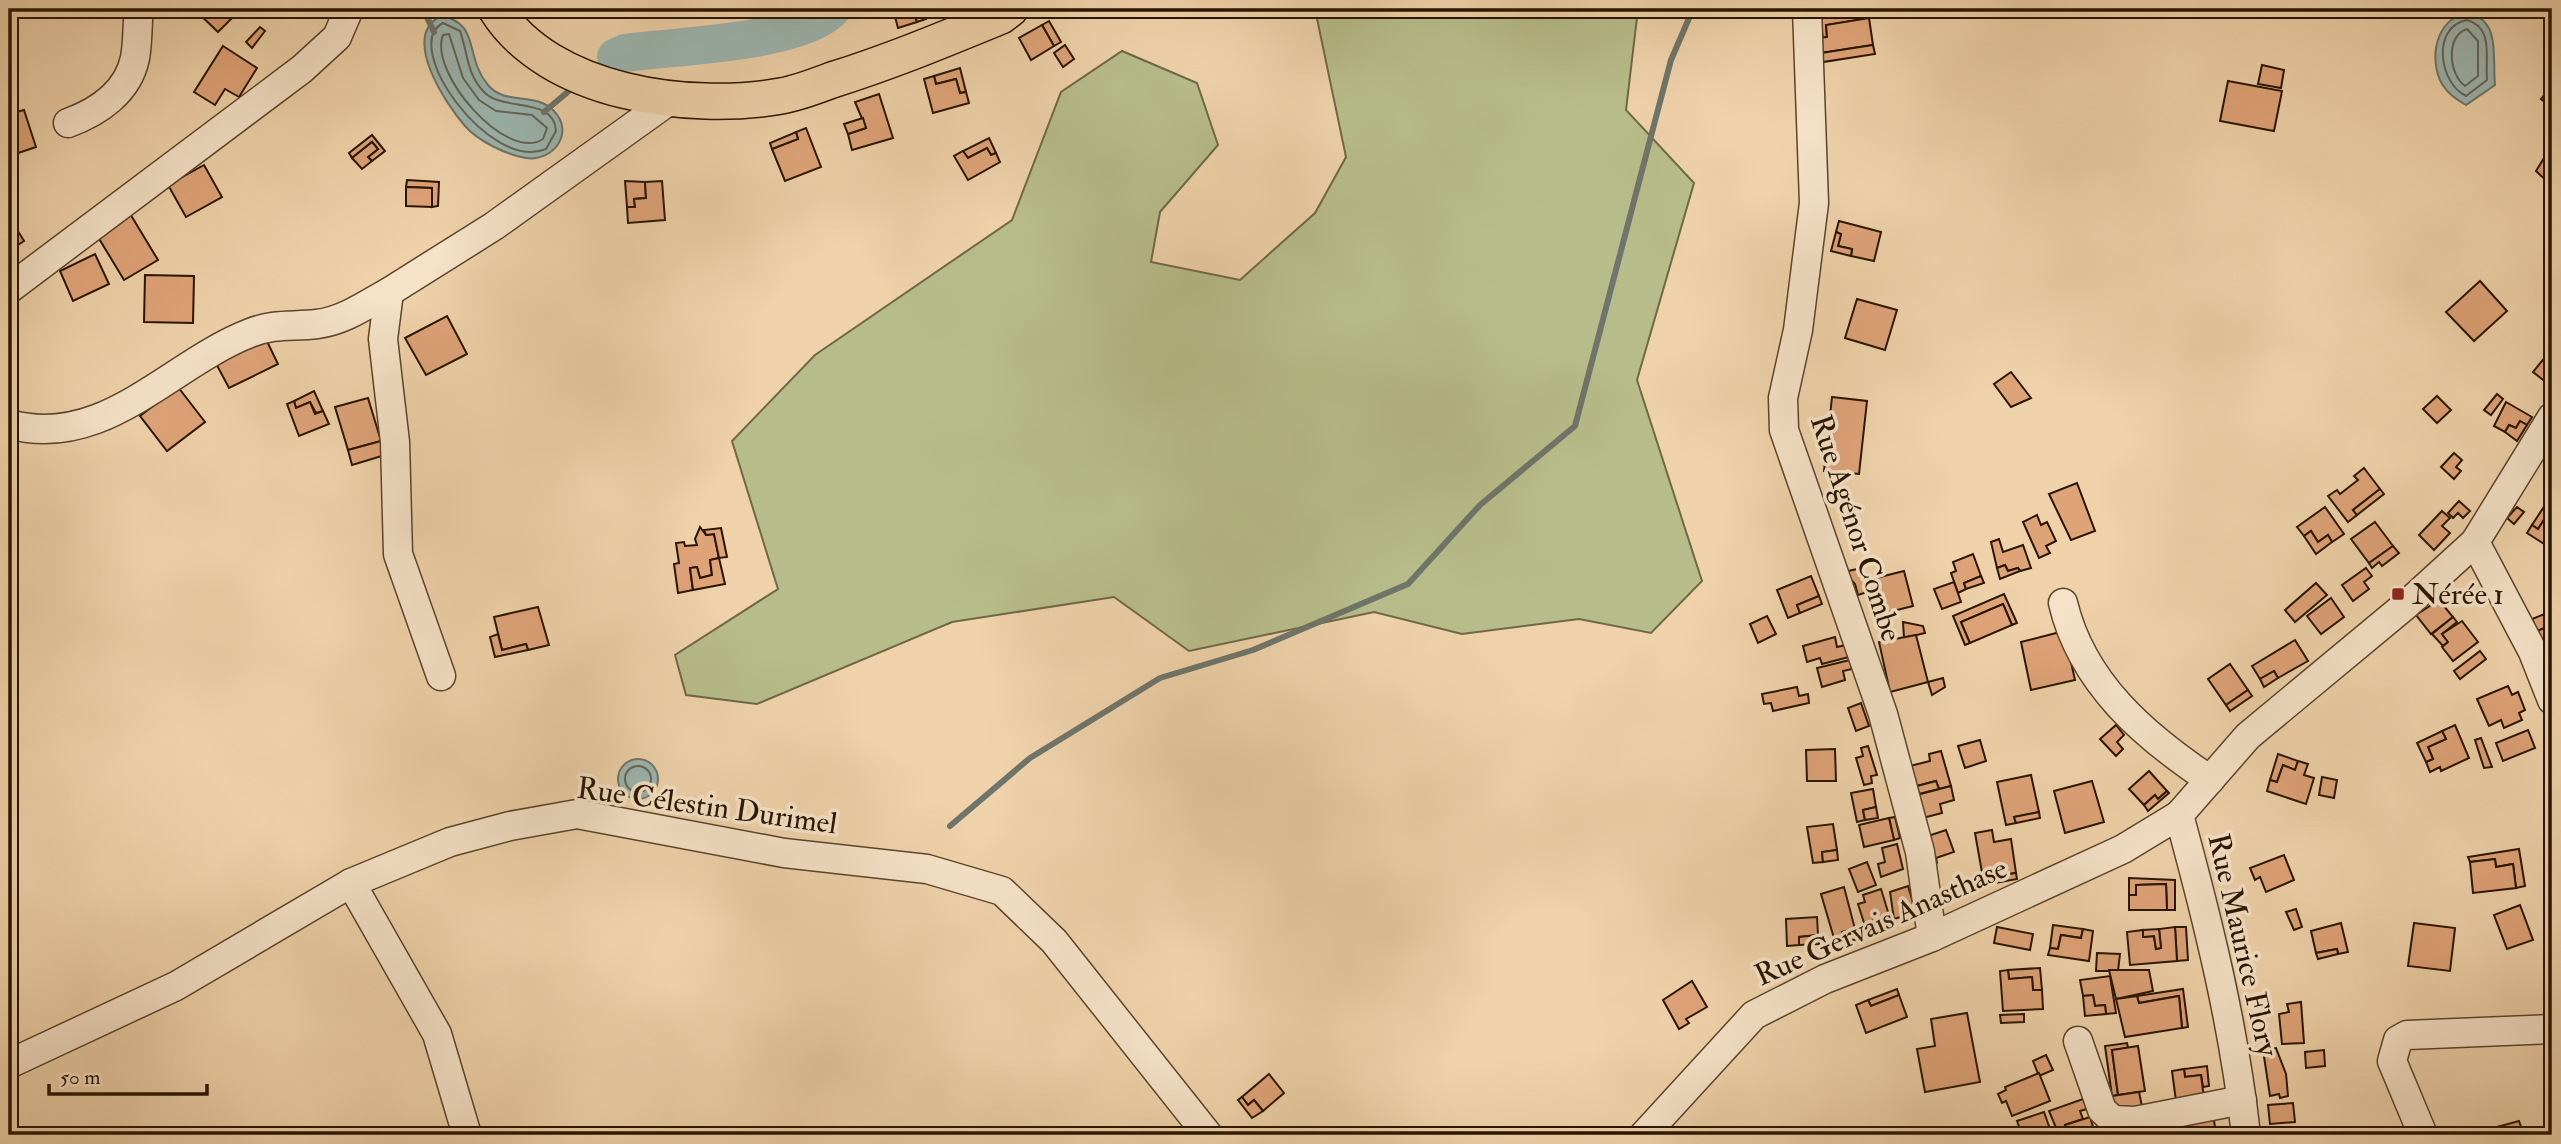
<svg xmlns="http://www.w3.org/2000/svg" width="2561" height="1144" font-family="'IM FELL Double Pica',serif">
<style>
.green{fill:#b7bd8a;stroke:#706845;stroke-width:2}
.water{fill:#9cb6b1;stroke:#6e756a;stroke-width:2}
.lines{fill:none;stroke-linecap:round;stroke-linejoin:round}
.shore{stroke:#626558;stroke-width:2}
.stream{stroke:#6e756a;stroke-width:6}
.river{stroke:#9cb6b1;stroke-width:38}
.building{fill:#dfa378;stroke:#281400;stroke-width:2}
.minor-casing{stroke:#5a442a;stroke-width:31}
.major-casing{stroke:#281400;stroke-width:38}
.minor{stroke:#f5e2c8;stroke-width:28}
.major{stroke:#efd2aa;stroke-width:35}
.poi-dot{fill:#8f2418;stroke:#f5e2c8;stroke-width:2.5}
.labels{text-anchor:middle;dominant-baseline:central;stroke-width:7;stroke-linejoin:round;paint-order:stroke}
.street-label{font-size:30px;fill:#281400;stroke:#f5e2c8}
.poi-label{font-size:30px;fill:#281400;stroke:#f5e2c8;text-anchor:start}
</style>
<rect width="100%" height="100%" fill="#efd2aa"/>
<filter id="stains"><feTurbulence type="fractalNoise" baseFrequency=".00286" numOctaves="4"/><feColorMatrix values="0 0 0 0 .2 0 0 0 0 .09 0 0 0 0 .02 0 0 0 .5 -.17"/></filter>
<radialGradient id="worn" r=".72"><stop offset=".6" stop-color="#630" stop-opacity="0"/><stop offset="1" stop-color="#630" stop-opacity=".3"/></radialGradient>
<!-- green -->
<polygon class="green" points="1315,9 1638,9 1626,110 1694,183 1637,380 1702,581 1651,633 1579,619 1462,634 1374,612 1189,651 1114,597 952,622 757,704 686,695 675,655 778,589 732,441 815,355 1012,220 1061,92 1122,51 1197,83 1218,145 1160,212 1151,262 1240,280 1315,213 1346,157"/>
<!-- water -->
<g class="water">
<path d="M 2467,13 C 2502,19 2492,60 2495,85 L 2466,105 C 2456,99 2448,94 2442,84 C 2428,58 2436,19 2467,13 Z"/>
<path d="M 441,16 C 481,23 464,57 488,85 C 505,106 535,91 554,111 C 575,133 553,162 526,158 C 507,155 478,141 465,126 C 446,104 400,36 441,16 Z"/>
<circle cx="638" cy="779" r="20"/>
</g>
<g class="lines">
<!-- shore -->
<g class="shore">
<path d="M 2467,20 C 2494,27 2485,59 2487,80 L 2466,96 C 2439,83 2431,27 2467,20 Z"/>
<path d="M 443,23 L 460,31 C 468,53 466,73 484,92 C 503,112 554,96 556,131 L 546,149 C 490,173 399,45 443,23 Z"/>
<path d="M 2467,29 L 2478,41 L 2478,76 L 2465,86 C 2449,75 2445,36 2467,29 Z"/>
<path d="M 449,34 L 463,78 L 479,100 L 496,111 L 532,115 L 547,128 L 543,139 C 506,163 428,72 443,35 Z"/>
<circle cx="638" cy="779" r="13"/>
</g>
<!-- stream -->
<g class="stream">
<polyline points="423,9 434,32"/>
<polyline points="544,112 576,85"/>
<polyline points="950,826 1030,758 1160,678 1253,650 1408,584 1480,505 1575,426 1671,60 1693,9"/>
</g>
<!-- river -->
<path class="river" d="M 616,57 L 625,53 C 674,46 800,43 832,9"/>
</g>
<!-- building -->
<g class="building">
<polygon points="194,9 239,9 240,10 218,32"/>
<polygon points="893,9 913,9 917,22 898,28"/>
<polygon points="913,9 934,9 925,12 926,19 917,22"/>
<polygon points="1858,10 1859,20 1826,25 1827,37 1823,38 1819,16"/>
<polygon points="1869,18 1873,45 1821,53 1819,38 1827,37 1826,25"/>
<polygon points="1049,21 1061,42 1054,46 1042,25"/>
<polygon points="1042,25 1054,46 1031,60 1019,38"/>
<polygon points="260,27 265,31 252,48 246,42"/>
<polygon points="1065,45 1074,59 1063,67 1054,53"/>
<polygon points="1873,45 1875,54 1823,62 1821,53"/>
<polygon points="223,46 257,68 239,97 225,89 215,105 194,92"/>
<polygon points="2262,65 2284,70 2281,88 2258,84"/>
<polygon points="960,68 966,92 960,93 956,79 936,84 934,76"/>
<polygon points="934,76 936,84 956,79 960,93 966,92 969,103 933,113 924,79"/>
<polygon points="2228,81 2282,91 2274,131 2220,121"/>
<polygon points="2552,85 2552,108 2541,99"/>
<polygon points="879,94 893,138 852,150 848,134 866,128 855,102"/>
<polygon points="24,110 36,147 9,156 9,114"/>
<polygon points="863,118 866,128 848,134 844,124"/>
<polygon points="806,128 821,167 785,181 772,149 798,139 796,132"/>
<polygon points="796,132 798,139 772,149 770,143"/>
<polygon points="372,135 385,151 372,161 368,157 378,149 372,142 352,158 349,153"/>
<polygon points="989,138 996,153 991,155 987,148 968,158 963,151"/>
<polygon points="372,142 378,149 368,157 372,161 362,169 352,158"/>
<polygon points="987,148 991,155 996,153 1000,162 968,180 954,156 963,151 968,158"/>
<polygon points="2544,158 2552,164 2552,186 2536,171"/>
<polygon points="204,165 222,197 186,217 168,185"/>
<polygon points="407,180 439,182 438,206 432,207 432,188 406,187"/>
<polygon points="625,181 645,182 646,198 634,199 635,207 627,207"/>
<polygon points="662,181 665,220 628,223 627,207 635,207 634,199 646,198 645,182"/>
<polygon points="406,187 432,188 432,207 406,206"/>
<polygon points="9,206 17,219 13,223 24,241 9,251"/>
<polygon points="129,212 158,260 124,280 95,232"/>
<polygon points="1839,221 1881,232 1874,261 1851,256 1852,249 1838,246 1841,234 1836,232"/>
<polygon points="1836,232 1841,234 1838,246 1852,249 1851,256 1831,251"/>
<polygon points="95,254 109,284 73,301 60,271"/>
<polygon points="145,275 194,276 193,323 144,322"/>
<polygon points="2480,281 2507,311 2474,341 2446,312"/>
<polygon points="1857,299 1897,310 1885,350 1845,338"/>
<polygon points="447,316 467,354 426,375 405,338"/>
<polygon points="262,331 278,364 229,388 212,356"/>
<polygon points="2546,356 2552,362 2552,376 2547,383 2533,372"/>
<polygon points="2011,372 2031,398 2011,407 1994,384"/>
<polygon points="178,387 205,422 167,451 140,416"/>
<polygon points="314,391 323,411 316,413 310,402 296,408 294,401"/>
<polygon points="2497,394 2503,399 2491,415 2484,410"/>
<polygon points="2437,396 2451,410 2437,423 2423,409"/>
<polygon points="1832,397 1867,401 1859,474 1824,471"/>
<polygon points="368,398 381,441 348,450 335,407"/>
<polygon points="294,401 296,408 310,402 315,414 323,411 329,424 299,436 287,404"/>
<polygon points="2506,402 2532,417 2527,425 2520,421 2516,428 2509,425 2505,432 2494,426"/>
<polygon points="2520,421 2527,425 2517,441 2505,432 2509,425 2516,428"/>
<polygon points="381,441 385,455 352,465 348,450"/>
<polygon points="2454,453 2462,460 2456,467 2461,471 2454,479 2441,467"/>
<polygon points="2364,468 2380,489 2353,510 2357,515 2348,522 2328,496 2337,490 2340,494 2358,480 2354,476"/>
<polygon points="2077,483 2095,531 2071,540 2049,494"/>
<polygon points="2380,489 2384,494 2357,515 2353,510"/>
<polygon points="2459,501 2470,511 2463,518 2458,513 2453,518 2448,513"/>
<polygon points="2547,502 2552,507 2538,529 2532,525"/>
<polygon points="2325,507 2344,534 2332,542 2328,535 2318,542 2311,531 2304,536 2297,527"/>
<polygon points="2517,507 2524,512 2514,524 2507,518"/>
<polygon points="2552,507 2552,549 2527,533 2532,525 2538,529"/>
<polygon points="2442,511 2450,518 2442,526 2450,533 2434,550 2419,535"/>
<polygon points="2037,515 2041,525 2047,522 2056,541 2046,546 2050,553 2039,558 2023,522"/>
<polygon points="2375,522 2393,546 2369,563 2351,539"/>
<polygon points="700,527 706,535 714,534 719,558 710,560 712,575 700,578 697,567 690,568 693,590 678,593 674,564 679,563 676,543 684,542 685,546 697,545 695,539"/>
<polygon points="721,528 727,557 719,558 714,534 706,535 704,530"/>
<polygon points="2311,531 2318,542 2328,535 2332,542 2316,554 2304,536"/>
<polygon points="1999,539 2003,552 2023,545 2031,568 2020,571 2018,568 2008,571 2005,565 1997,568 1991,542"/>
<polygon points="2393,546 2399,553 2382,566 2379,562 2372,568 2369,563"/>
<polygon points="1973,554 1981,576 1964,583 1966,589 1958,593 1951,573 1956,571 1953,562"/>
<polygon points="719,558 725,584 693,590 690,568 697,567 700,578 712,575 710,560"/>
<polygon points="2005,565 2008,571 2018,568 2020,571 2000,579 1997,568"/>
<polygon points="1861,568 1864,581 1904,571 1913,606 1873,616 1867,592 1858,595 1855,584 1844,572"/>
<polygon points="2366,568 2372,576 2364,582 2369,589 2353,601 2342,585"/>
<polygon points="1811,576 1819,596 1797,605 1800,613 1788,618 1777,590"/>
<polygon points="1981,576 1984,583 1966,589 1964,583"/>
<polygon points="1954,582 1961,602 1942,609 1934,589"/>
<polygon points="2316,583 2327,595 2295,622 2285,610"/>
<polygon points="2004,594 2017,623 2012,625 2003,604 1961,622 1970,643 1965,645 1953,616"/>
<polygon points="1819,596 1822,604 1800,613 1797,605"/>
<polygon points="2331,598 2344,617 2321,634 2307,616"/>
<polygon points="2439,600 2453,617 2431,634 2416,615"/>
<polygon points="2003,604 2012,625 1970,643 1961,622"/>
<polygon points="538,607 549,645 528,650 526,644 502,650 494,617"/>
<polygon points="2552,611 2552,641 2547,627 2537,631 2532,619"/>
<polygon points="1767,616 1776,634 1758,643 1750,624"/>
<polygon points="2453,617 2457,622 2442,634 2448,642 2443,646 2432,634"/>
<polygon points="2462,621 2478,642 2453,661 2442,647 2448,642 2442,634"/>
<polygon points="1903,622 1923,626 1925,633 1904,638"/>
<polygon points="2547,627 2552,641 2542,645 2537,631"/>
<polygon points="2064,631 2075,680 2031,690 2021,642"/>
<polygon points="498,634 502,650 526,644 528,650 495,657 490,637"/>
<polygon points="1916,635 1928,682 1890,692 1879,642"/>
<polygon points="1835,637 1837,647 1846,645 1849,657 1822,664 1820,658 1807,662 1803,646"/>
<polygon points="2295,640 2308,661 2278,678 2274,671 2260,679 2252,666"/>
<polygon points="2480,651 2486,659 2460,679 2454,671"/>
<polygon points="1850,660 1852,669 1843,671 1845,680 1822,687 1817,668"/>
<polygon points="2230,664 2248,690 2226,705 2208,679"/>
<polygon points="2274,671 2278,678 2264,687 2260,679"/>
<polygon points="1943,678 1945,687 1932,695 1928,682"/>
<polygon points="2508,686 2512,695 2518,692 2525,710 2519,713 2522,720 2504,728 2501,720 2489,726 2477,699"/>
<polygon points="1797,687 1799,696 1808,694 1809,703 1773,711 1771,703 1764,704 1762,694"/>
<polygon points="2248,690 2252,696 2230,711 2226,705"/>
<polygon points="1861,703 1869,726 1856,731 1848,708"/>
<polygon points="2116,725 2124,735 2117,742 2123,749 2116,756 2100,739"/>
<polygon points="2455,725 2469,758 2441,771 2440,767 2430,772 2426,762 2433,759 2428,747 2446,739 2442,731"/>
<polygon points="2528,730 2535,748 2503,761 2496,743"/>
<polygon points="2442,731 2446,739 2428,747 2433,759 2426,762 2417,743"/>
<polygon points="2481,738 2492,767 2484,768 2475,740"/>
<polygon points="1980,740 1986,761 1965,768 1958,746"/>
<polygon points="1868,746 1877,775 1871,776 1872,783 1864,785 1856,758 1863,756 1861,748"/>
<polygon points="1835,749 1836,781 1807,781 1806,750"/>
<polygon points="1941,751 1951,786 1939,789 1936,781 1917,786 1919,794 1909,797 1902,768 1930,761 1929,754"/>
<polygon points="2278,754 2298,761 2295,770 2283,765 2277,782 2270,780"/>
<polygon points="2298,761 2308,764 2304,775 2314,778 2306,804 2267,791 2270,780 2277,782 2283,765 2295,770"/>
<polygon points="2149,771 2167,791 2158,799 2155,795 2144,805 2129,789"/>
<polygon points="2031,775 2039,812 2014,817 2016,823 2006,825 1997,782"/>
<polygon points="2322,777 2337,780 2334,798 2319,795"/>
<polygon points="1936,781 1939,789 1919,794 1917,786"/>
<polygon points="2092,781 2104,822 2065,833 2054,791"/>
<polygon points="1951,786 1954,800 1940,804 1942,813 1915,820 1909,797"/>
<polygon points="1873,789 1876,807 1863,810 1865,820 1857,822 1851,793"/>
<polygon points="2167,791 2169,793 2148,811 2144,805 2155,795 2158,799"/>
<polygon points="1876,807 1878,818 1865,820 1863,810"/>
<polygon points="2039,812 2040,818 2016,823 2014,817"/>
<polygon points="1895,817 1900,838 1894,840 1889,818"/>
<polygon points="1889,818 1894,840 1864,847 1859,825"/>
<polygon points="1833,824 1837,850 1822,852 1823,862 1813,863 1807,827"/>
<polygon points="1946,830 1954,852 1936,858 1937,863 1927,867 1928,836"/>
<polygon points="1992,830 1994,842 2011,839 2016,873 1983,878 1975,833"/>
<polygon points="1897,844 1903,869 1881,877 1878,864 1885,862 1882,848"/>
<polygon points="2519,849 2525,886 2516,888 2513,864 2496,867 2495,859 2470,862 2468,857"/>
<polygon points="1837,850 1838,860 1823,862 1822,852"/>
<polygon points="2284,855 2294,880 2266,892 2260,877 2255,880 2250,868"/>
<polygon points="2495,859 2496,867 2513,864 2516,888 2473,893 2470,862"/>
<polygon points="1867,862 1876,885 1858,892 1849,869"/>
<polygon points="2016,873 2017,879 1984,885 1983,878"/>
<polygon points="2129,878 2175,880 2175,910 2167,910 2166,884 2136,885 2136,895 2129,895"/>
<polygon points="2166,884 2167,910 2129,910 2129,895 2136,895 2136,885"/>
<polygon points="1908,886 1914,906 1905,908 1907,915 1894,919 1890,892"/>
<polygon points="1844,887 1855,929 1842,932 1845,942 1836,945 1821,894"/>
<polygon points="1881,889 1889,915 1871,921 1874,927 1866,929 1858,904 1865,902 1863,895"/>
<polygon points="2520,905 2533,940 2507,949 2494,915"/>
<polygon points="2296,909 2302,927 2294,930 2286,912"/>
<polygon points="1817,917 1818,935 1799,937 1799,945 1787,946 1786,919"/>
<polygon points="2341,923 2348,952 2338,954 2337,949 2316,953 2311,931"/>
<polygon points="2414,923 2455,928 2450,971 2408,966"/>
<polygon points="2053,925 2083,929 2081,938 2061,935 2058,949 2050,948"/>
<polygon points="1997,927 2033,934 2030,950 1994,943"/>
<polygon points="2175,927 2186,927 2188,960 2177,961"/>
<polygon points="2175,927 2177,961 2130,965 2127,932 2143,930 2143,937 2154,936 2156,949 2161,948 2159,929"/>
<polygon points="1855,929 1858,939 1845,942 1842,932"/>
<polygon points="2083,929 2093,931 2089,961 2048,955 2050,948 2058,949 2061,935 2081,938"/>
<polygon points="2159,929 2161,948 2156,949 2154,936 2143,937 2143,930"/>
<polygon points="1818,935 1819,944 1799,945 1799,937"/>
<polygon points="2337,949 2338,954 2318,959 2316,953"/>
<polygon points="2097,953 2120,954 2118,971 2096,971"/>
<polygon points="2040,968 2042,990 2033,990 2032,977 2009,979 2008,970"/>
<polygon points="2008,970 2009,979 2032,977 2033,990 2042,990 2043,1009 2003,1011 2000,971"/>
<polygon points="2109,970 2149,970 2153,991 2116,999"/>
<polygon points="2110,976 2116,1013 2106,1014 2105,1005 2095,1006 2093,995 2083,996 2080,980"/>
<polygon points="1692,981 1707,1007 1686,1019 1689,1023 1679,1029 1663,1000"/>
<polygon points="1897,989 1899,995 1871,1006 1868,1000"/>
<polygon points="2183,989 2188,1027 2182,1028 2179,996 2139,1003 2137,996"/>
<polygon points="1899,995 1907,1017 1866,1033 1856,1005 1868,1000 1871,1006"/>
<polygon points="2093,995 2095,1006 2105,1005 2106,1014 2085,1016 2083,996"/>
<polygon points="2137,996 2139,1003 2179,996 2182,1028 2125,1037 2116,999"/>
<polygon points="2301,1002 2304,1043 2282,1044 2279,1014 2289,1012 2287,1004"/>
<polygon points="1967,1013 1980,1082 1925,1092 1917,1049 1935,1046 1931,1019"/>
<polygon points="2024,1014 2024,1022 2001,1023 2000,1015"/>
<polygon points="2127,1043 2128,1048 2112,1050 2118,1095 2112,1096 2105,1046"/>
<polygon points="2138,1046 2145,1091 2118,1095 2112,1050"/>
<polygon points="2276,1048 2286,1074 2288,1096 2280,1098 2279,1094 2270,1096 2263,1050"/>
<polygon points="2324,1050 2325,1066 2306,1068 2305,1052"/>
<polygon points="2046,1055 2053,1070 2039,1076 2033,1061"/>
<polygon points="2207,1066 2209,1086 2203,1087 2201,1075 2185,1077 2184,1069"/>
<polygon points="2184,1069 2185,1077 2201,1075 2204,1098 2176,1101 2172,1071"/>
<polygon points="2039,1073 2050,1101 2012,1116 2006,1101 2002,1103 1998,1094 2006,1090 2005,1087"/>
<polygon points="1269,1074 1284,1093 1263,1111 1254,1100 1248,1105 1242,1097"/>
<polygon points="2139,1092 2143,1111 2104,1107 2099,1098"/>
<polygon points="1242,1097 1248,1105 1254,1100 1263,1111 1252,1118 1238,1100"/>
<polygon points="2083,1099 2087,1109 2080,1111 2083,1119 2065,1125 2068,1134 2059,1135 2049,1111"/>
<polygon points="2293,1103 2295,1122 2270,1124 2268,1105"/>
<polygon points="2044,1112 2050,1129 2034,1135 2022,1135 2017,1121"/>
<polygon points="2090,1117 2094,1130 2068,1135 2065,1125"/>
<polygon points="2214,1120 2216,1135 2178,1135 2177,1124"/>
<polygon points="2519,1121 2524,1135 2500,1135 2497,1127"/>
</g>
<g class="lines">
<!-- minor casing -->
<g class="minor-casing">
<g id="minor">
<polyline points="1807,9 1814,203 1798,330 1783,398 1784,430 1883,714 1920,852 1932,937"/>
<path d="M 68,123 C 98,112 128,92 135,58 C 138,42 137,25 139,9"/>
<polyline points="9,289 302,69 337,37 349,9"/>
<path d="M 9,424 C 103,451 170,364 250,333 C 275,323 292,327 317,324 C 344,321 367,304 389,292"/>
<polyline points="2475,542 2533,652 2552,700"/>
<path d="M 2063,603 C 2082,683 2144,736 2210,780"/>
<polyline points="441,676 398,554 395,442 383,339 389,292 494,226 670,100"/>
<polyline points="351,883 437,1034 467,1135"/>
<polyline points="2078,1041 2102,1110 2113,1120 2135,1121 2242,1100"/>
<polyline points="9,1064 176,986 351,883 450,842 510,826 577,814 784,853 927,869 1002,891 1054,941 1208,1135"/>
<polyline points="1644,1135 1754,1015 1825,979 1932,937 2123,849 2179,815"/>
<path d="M 2246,1135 C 2234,1026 2208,921 2179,815 L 2248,736 L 2407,604 L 2475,542 L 2552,417"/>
<polyline points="2423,1135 2392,1061 2398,1040 2407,1035 2552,1029"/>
</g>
</g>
<!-- major casing -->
<g class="major-casing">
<path id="major" d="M 496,9 C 549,94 690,112 781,96 C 798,93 816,86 832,80 C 890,62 945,39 1001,16 L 1010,9"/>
</g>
<!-- minor -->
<use href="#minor" class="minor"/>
<!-- major -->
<use href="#major" class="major"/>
</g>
<!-- markers -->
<rect class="poi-dot" x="2391" y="587" width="14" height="14" rx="3.5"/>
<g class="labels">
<!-- street labels -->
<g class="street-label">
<text transform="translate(1856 528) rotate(72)">Rue Agénor Combe</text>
<text transform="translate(707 806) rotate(8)">Rue Célestin Durimel</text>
<text transform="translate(1881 922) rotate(-24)">Rue Gervais Anasthase</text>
<text transform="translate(2243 945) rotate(77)">Rue Maurice Flory</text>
</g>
<!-- poi labels -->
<g class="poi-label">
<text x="2412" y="594">Nérée 1</text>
</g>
</g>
<!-- margin -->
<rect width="2561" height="1144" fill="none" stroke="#efd2aa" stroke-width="35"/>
<rect x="10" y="10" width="2540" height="1123" fill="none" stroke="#281400" stroke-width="3.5"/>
<rect x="18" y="18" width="2526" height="1109" fill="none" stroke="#281400" stroke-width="2"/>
<!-- scale -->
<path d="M49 1084v10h158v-10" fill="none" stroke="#281400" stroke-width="3.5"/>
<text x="60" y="1084" font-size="21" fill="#281400" stroke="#f5e2c8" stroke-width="5" paint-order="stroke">50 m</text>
<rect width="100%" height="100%" filter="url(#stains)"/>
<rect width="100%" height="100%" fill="url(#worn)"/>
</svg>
